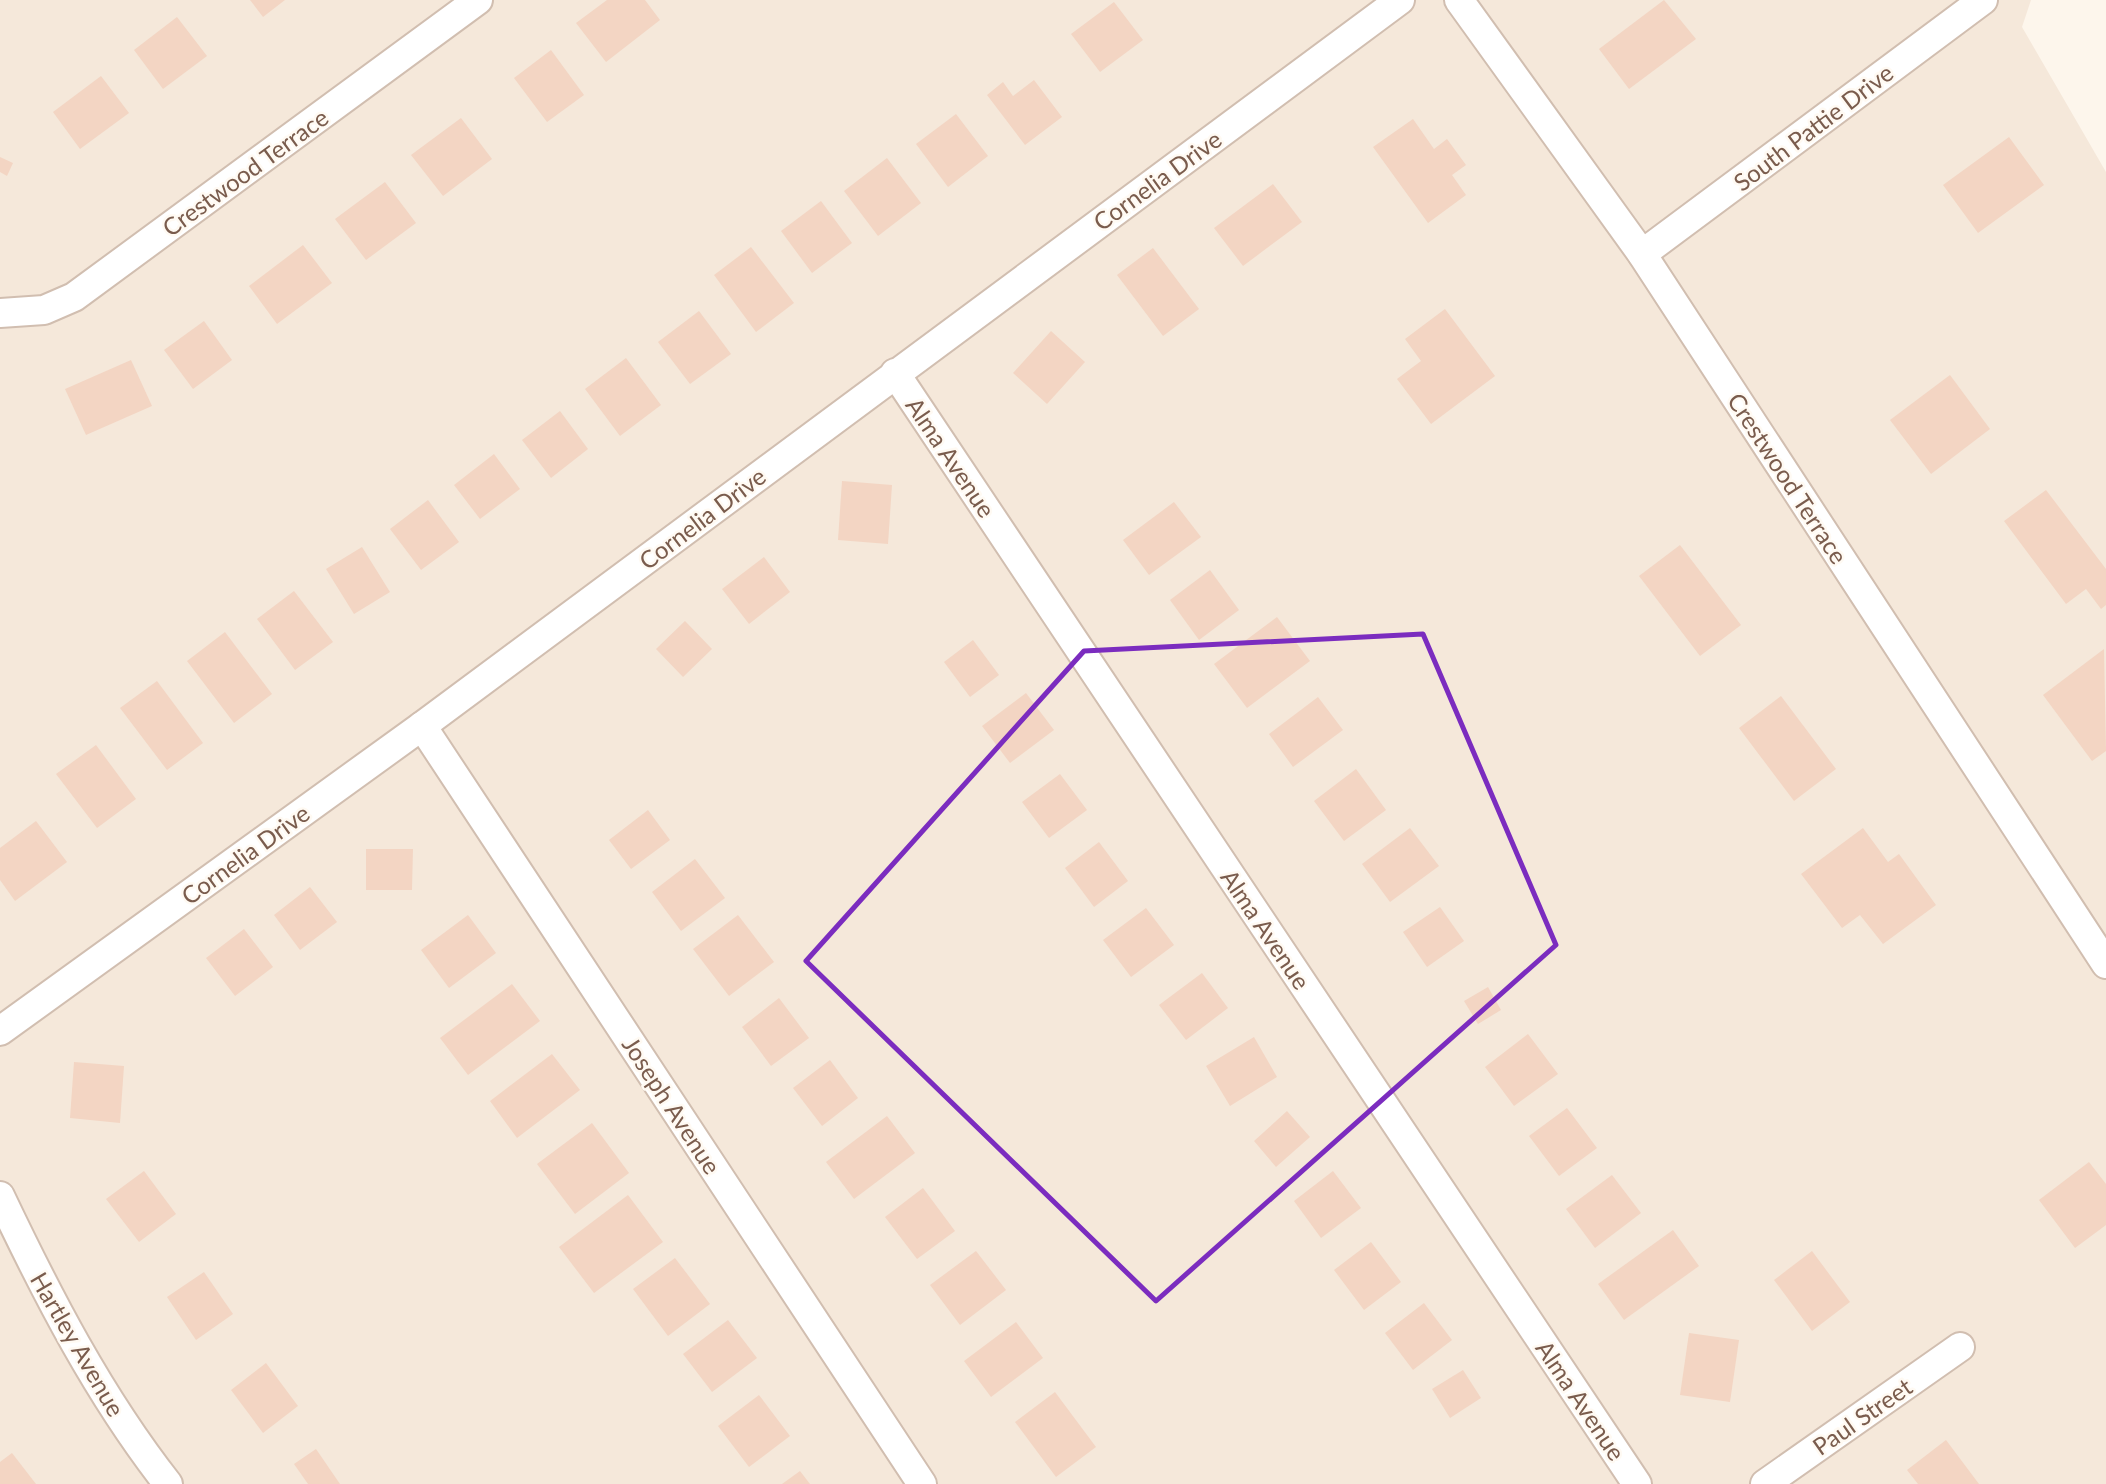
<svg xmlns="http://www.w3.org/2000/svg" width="2106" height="1484" font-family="Lato,sans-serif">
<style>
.residential{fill:#f5e8da}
.building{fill:#f3d5c3}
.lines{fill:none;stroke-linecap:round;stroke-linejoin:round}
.minor-casing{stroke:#d1beb0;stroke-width:32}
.minor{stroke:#fff;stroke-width:28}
.marked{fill:none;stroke:#7b2cbf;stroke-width:5;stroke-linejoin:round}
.labels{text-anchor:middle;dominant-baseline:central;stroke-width:5;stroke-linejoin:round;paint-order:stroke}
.street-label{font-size:24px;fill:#7a5c4d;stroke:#fffaf3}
</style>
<rect width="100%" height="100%" fill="#fdf6ec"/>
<!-- residential -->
<polygon class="residential" points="0,0 2031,0 2022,27 2106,172 2106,1484 0,1484"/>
<!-- building -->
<g class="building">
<polygon points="250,0 285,0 263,17"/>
<polygon points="607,0 645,0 660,20 606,62 576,23"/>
<polygon points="1664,0 1696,39 1629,89 1599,49"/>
<polygon points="1114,2 1143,40 1100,72 1071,34"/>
<polygon points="177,17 207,56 163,89 134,50"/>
<polygon points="551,50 584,95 547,122 514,78"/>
<polygon points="101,76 129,113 80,149 53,112"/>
<polygon points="1034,80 1062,117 1025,145 987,95 1003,82 1013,96"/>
<polygon points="956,114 988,156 948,187 916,144"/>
<polygon points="461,118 492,159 443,196 411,155"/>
<polygon points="1413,119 1434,149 1447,139 1466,165 1452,175 1466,195 1428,223 1373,147"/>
<polygon points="2009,137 2044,185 1978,233 1943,185"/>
<polygon points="0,157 13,163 7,176 0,172"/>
<polygon points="887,158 921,203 878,236 844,191"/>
<polygon points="385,182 416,223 366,260 335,219"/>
<polygon points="1273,184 1302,222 1243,266 1214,228"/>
<polygon points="821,201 852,243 812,273 781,231"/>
<polygon points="303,245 332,283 277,324 249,286"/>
<polygon points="751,247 794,303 756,332 714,275"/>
<polygon points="1153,248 1199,309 1163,336 1117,275"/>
<polygon points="1445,309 1495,376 1431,424 1397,379 1421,361 1405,339"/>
<polygon points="699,311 731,354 690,384 658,342"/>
<polygon points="204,321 232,360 193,389 164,350"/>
<polygon points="1051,331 1085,362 1047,404 1013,373"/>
<polygon points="626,358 661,405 620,436 585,389"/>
<polygon points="131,360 152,406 86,435 65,389"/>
<polygon points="1950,375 1990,429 1931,474 1890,420"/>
<polygon points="560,411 588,449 551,478 522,440"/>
<polygon points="494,454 520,489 480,519 454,485"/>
<polygon points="842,481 892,485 888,544 838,540"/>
<polygon points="2046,490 2106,569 2106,605 2101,609 2086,589 2066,604 2004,521"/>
<polygon points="428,500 459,542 421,570 390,529"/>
<polygon points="1174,502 1201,537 1149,575 1123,540"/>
<polygon points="1680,545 1741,625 1700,656 1639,576"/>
<polygon points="362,547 390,592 354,614 326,569"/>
<polygon points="764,557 790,592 749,624 722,589"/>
<polygon points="1210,570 1239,610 1199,640 1170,600"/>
<polygon points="294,591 333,642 295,670 257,619"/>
<polygon points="1277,617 1310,661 1247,708 1214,664"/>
<polygon points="685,621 712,649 683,677 656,649"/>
<polygon points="225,632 272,694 234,723 187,661"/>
<polygon points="973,640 999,675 970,697 944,662"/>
<polygon points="2104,649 2106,751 2092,761 2043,695"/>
<polygon points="157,681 203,743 167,770 120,708"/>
<polygon points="1026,693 1054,730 1010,763 982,726"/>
<polygon points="1781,696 1836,769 1794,801 1739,728"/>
<polygon points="1318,697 1343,730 1293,767 1269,734"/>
<polygon points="96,745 136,799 97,828 56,774"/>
<polygon points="1356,769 1386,810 1344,841 1314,801"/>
<polygon points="1060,774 1087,810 1049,838 1022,802"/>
<polygon points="648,810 670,840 631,869 609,840"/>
<polygon points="36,821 67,862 15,901 0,880 0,848"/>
<polygon points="1410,828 1439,866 1390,902 1362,864"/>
<polygon points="1863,828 1888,862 1899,854 1936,905 1883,944 1860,915 1842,928 1801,874"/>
<polygon points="1099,842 1128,881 1094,907 1065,868"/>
<polygon points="366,849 413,849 412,890 366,890"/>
<polygon points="695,859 725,898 681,931 652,892"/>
<polygon points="310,887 337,922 300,950 274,915"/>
<polygon points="1440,907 1464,941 1427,967 1403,932"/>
<polygon points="1146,908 1174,945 1131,977 1103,940"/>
<polygon points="468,915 496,953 449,988 421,950"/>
<polygon points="738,915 774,962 729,996 693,949"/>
<polygon points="244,929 273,967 235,996 206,958"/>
<polygon points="1202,973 1228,1008 1186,1040 1159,1005"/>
<polygon points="512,984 540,1021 468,1075 440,1038"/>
<polygon points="1488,987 1501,1010 1478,1024 1464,1001"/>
<polygon points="779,998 809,1038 771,1066 742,1027"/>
<polygon points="1528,1034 1558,1074 1514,1106 1485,1067"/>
<polygon points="1254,1037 1277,1077 1230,1106 1206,1066"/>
<polygon points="552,1054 580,1090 517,1138 490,1101"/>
<polygon points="830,1060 858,1098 822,1126 793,1088"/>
<polygon points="74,1062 124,1066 120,1123 70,1118"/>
<polygon points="1567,1108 1597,1148 1559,1176 1529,1136"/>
<polygon points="1287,1111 1310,1137 1276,1167 1254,1141"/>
<polygon points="887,1116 915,1153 854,1199 826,1162"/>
<polygon points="592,1123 629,1173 575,1214 537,1164"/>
<polygon points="2089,1162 2106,1184 2106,1225 2075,1248 2039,1200"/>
<polygon points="144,1171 176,1214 139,1242 106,1199"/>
<polygon points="1333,1171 1361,1208 1321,1238 1294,1201"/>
<polygon points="1612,1175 1641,1213 1595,1248 1566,1209"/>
<polygon points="923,1188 955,1231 917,1259 885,1217"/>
<polygon points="628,1195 663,1242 594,1293 559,1247"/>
<polygon points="1673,1230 1699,1266 1624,1320 1598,1284"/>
<polygon points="1371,1242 1401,1282 1364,1310 1334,1270"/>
<polygon points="976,1251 1006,1290 960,1325 930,1285"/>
<polygon points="1812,1251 1850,1302 1812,1331 1774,1280"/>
<polygon points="675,1258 710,1304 668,1336 633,1289"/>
<polygon points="204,1272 233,1314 196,1340 167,1297"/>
<polygon points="1424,1303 1452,1340 1413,1370 1385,1333"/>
<polygon points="728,1320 757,1358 712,1392 683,1354"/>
<polygon points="1016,1322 1043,1358 991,1397 964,1361"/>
<polygon points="1689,1333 1739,1340 1730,1402 1680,1395"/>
<polygon points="266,1363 298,1406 263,1433 231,1390"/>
<polygon points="1463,1370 1481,1398 1450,1418 1432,1389"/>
<polygon points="1055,1392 1096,1447 1056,1477 1015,1422"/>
<polygon points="759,1395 790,1436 749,1467 718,1426"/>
<polygon points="1946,1440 1979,1484 1918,1484 1907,1470"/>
<polygon points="316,1449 340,1484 308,1484 294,1464"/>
<polygon points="12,1453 36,1484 0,1484 0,1462"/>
<polygon points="800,1471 810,1484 782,1484"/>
</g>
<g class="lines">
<!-- minor casing -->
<g class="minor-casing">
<g id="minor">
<polyline points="1459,0 1642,254 2106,964"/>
<polyline points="1642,254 1983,0"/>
<polyline points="0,313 44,310 74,297 478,0"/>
<polyline points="895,373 1637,1484"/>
<polyline points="422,726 922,1484"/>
<polyline points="0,1031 422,726 1400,0"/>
<path d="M 0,1196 C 48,1297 99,1396 168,1484"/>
<polyline points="1765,1484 1960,1347"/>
</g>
</g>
<!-- minor -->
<use href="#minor" class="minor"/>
</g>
<!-- marked area -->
<path class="marked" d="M 1423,634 L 1556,945 L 1156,1301 L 806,961 L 1084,651 Z"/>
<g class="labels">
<!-- street labels -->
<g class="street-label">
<text transform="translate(1813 127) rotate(-37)">South Pattie Drive</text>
<text transform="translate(245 172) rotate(-36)">Crestwood Terrace</text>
<text transform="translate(1157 180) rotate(-36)">Cornelia Drive</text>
<text transform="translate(951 457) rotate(56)">Alma Avenue</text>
<text transform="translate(1788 478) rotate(57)">Crestwood Terrace</text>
<text transform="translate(702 518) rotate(-37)">Cornelia Drive</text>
<text transform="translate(245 854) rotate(-36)">Cornelia Drive</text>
<text transform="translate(1266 929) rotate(56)">Alma Avenue</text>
<text transform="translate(672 1105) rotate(57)">Joseph Avenue</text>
<text transform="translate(78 1344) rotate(60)">Hartley Avenue</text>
<text transform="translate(1581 1400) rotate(56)">Alma Avenue</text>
<text transform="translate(1862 1416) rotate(-35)">Paul Street</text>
</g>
</g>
</svg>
